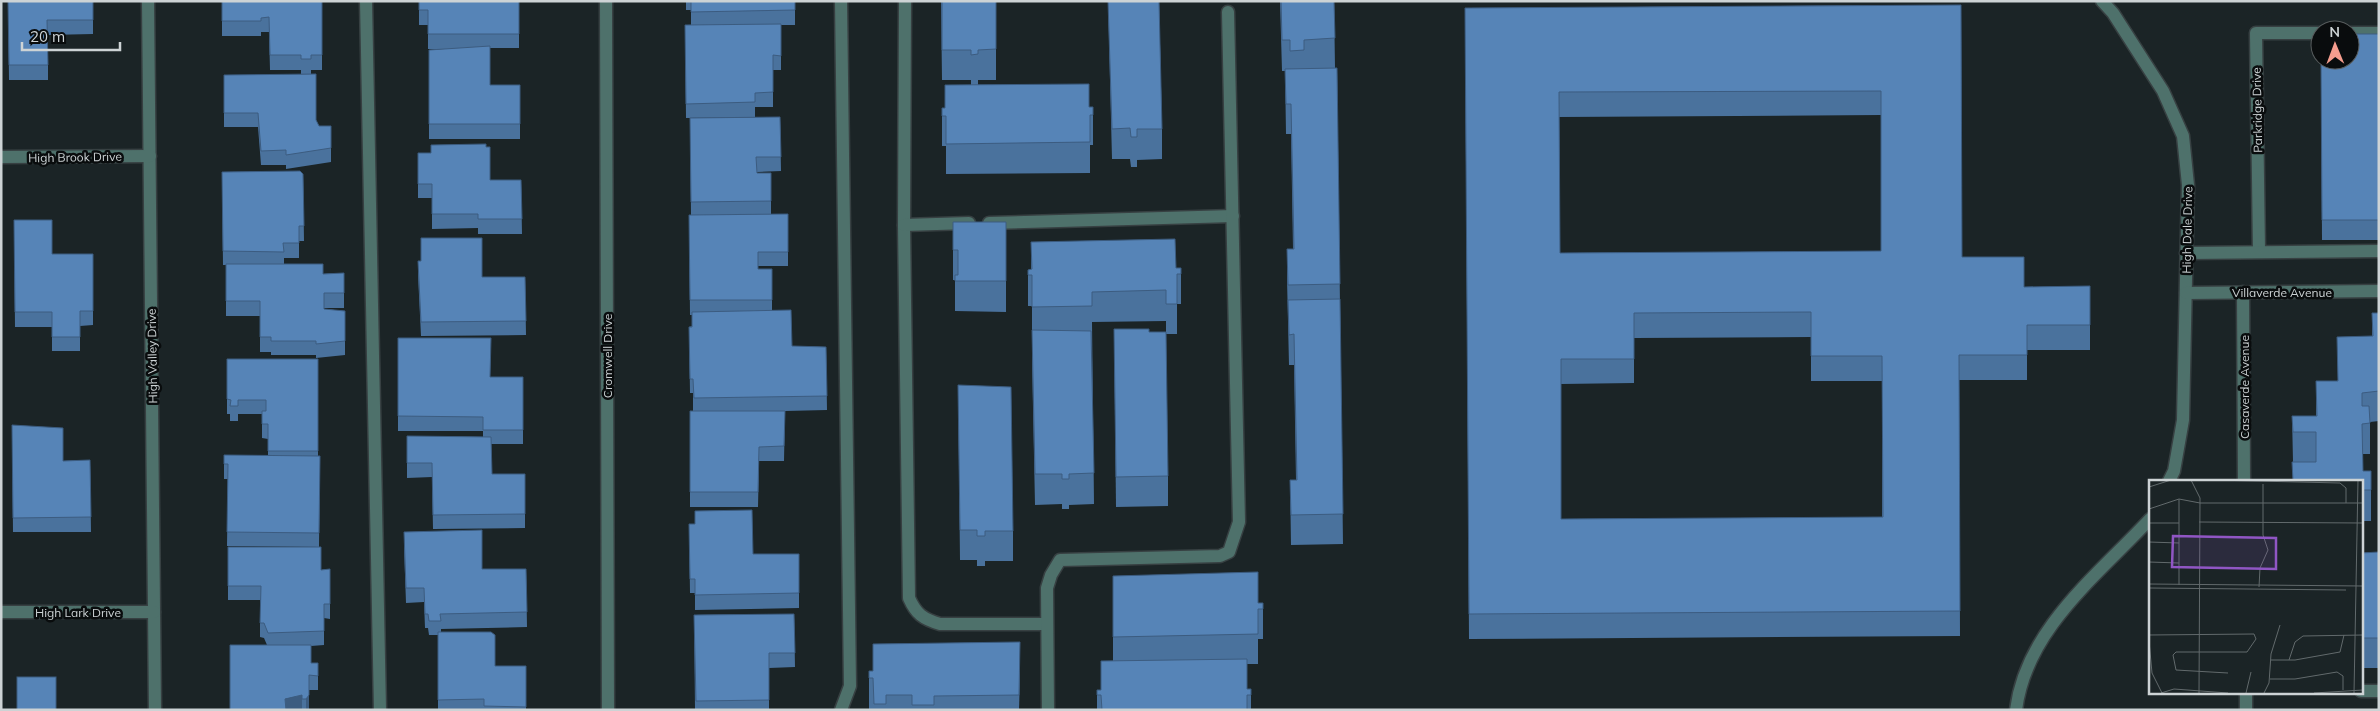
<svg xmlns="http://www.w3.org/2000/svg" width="2380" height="711" font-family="Mulish,sans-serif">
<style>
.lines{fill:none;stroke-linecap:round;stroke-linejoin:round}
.minor-casing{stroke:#374042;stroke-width:15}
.minor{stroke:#4e716b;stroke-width:12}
.wall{fill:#4a729d;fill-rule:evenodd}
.shaded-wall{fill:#3c5c80}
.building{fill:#5684b7;stroke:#3c5c80;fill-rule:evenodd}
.labels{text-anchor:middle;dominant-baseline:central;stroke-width:5;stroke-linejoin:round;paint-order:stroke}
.street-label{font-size:12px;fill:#cdd3d5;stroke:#090c0d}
.inset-road{fill:none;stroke:#626a6c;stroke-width:1}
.view{fill:#9056c4;fill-opacity:0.15;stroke:#9056c4;stroke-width:2.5}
.inset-edge{fill:none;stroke:#cdd3d5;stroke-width:2.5}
</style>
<rect width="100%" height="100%" fill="#1b2426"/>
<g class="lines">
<!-- minor casing -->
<g class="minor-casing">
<g id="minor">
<polyline points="148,1 155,710"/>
<polyline points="366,1 380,710"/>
<polyline points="606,1 608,710"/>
<polyline points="841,1 850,686 841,710"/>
<path d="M 905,1 L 904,225 L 909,598 C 916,614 923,619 940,624 L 1046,624"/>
<polyline points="2102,1 2113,13 2163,91 2183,136 2188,185 2183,420 2174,471 2169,481"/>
<polyline points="2350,33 2379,33"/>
<polyline points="1,157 150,156"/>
<polyline points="989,223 1233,216"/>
<polyline points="904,225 969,223"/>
<polyline points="2259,251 2256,33 2320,33"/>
<polyline points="2186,253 2379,251"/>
<polyline points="2243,292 2244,481"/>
<polyline points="2186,293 2379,291"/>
<polyline points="1,612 154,612"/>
<polyline points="2361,691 2379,691"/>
<polyline points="2246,692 2246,710"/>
<polyline points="1048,710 1047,588 1051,575 1060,560 1220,556 1229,552 1239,522 1228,12"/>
<path d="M 2016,710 C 2026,629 2098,575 2150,519"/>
</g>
</g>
<!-- minor -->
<use href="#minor" class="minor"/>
</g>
<!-- wall -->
<g class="wall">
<polygon points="8,1 93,1 93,34 48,35 48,80 9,80"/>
<polygon points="222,1 322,1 322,70 311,70 311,74 301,74 301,70 270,70 269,32 261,32 261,36 222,36"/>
<polygon points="419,1 519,1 519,48 490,48 490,85 520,85 520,139 429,139 429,50 452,49 428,49 428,25 419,25"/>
<polygon points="686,1 795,1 795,25 781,25 781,70 773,70 773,107 755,107 755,117 686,118 685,25 691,25 691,10 686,10"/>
<polygon points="941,1 996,1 996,80 978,80 978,85 971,85 971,80 942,80"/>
<polygon points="1108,1 1159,1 1162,129 1162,159 1137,160 1137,167 1131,167 1130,159 1112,159"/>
<polygon points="1280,1 1334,1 1335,68 1337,68 1343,544 1291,545 1290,480 1296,480 1294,365 1289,365 1287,279 1287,249 1293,249 1291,134 1286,134 1285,71 1282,71"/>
<path d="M 1961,5 L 1962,257 L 2024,287 L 2090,286 L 2090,350 L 2027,350 L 2027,380 L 1959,380 L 1960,636 L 1469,639 L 1465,8 ZM 1881,115 L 1881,251 L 1560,253 L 1559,117 ZM 1811,337 L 1811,381 L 1882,381 L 1882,517 L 1561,519 L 1561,384 L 1634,383 L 1634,338 Z"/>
<polygon points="2379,34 2379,240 2322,240 2321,60"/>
<polygon points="224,75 316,120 319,126 331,126 331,162 286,169 286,165 261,165 258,127 224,127"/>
<polygon points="1093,107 1093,145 1090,145 1090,173 946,174 946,146 942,146 942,108"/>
<polygon points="780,117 781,171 757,172 757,173 771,173 771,214 788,214 788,266 758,266 758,269 772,269 772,310 792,346 826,347 827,410 785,411 784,461 759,461 758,507 690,507 690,411 693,411 693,393 690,393 689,327 692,326 692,315 690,315 689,215 691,215 690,118"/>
<polygon points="418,153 431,153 490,180 521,180 522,234 478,234 478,228 432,229 432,198 418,198"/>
<polygon points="222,172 303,174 304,241 299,241 299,258 284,258 284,264 323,274 344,273 344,308 324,308 324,309 345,311 345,355 316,358 316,355 271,355 271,352 260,352 260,316 226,316 226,265 223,265"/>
<polygon points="14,220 52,254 93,254 93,325 80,326 80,351 52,351 52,327 15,327"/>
<polygon points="953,222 1006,222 1006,312 955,311 955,280 953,280"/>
<polygon points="1031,242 1176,268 1181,268 1181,304 1177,304 1177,334 1166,334 1166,321 1092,322 1094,504 1069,505 1069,509 1062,509 1062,504 1035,505 1032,360 1032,306 1028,306 1028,270 1031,269"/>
<polygon points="418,261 482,277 525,277 526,335 421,336 418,275"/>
<polygon points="2372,313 2379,313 2379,421 2370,422 2370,454 2363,454 2363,471 2371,471 2371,521 2363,521 2363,541 2361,541 2361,481 2293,462 2292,416 2316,416 2316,381 2337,381 2372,336"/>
<polygon points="1114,329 1168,476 1168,506 1116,507"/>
<polygon points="398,338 490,377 523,377 523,444 491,444 492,474 525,474 525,528 433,529 432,477 407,478 407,436 483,437 483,431 398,431"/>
<polygon points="318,359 318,456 320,456 319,547 227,546 228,479 224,479 224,455 268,456 268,439 262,438 262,414 238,414 238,421 230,421 230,414 227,414 227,399"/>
<polygon points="958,385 1013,531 1013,561 985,561 985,566 977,566 977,560 960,560"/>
<polygon points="12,425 63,461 90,460 91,532 13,532"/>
<polygon points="689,524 753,554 799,554 799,608 695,610 695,593 690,593"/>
<polygon points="228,547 321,570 330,569 330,619 324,618 324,645 311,646 311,663 318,663 318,690 309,690 309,710 302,710 267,645 264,638 260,637 260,600 228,600"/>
<polygon points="404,547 482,569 526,569 527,627 441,629 441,632 495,666 526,666 526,710 438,710 438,635 429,635 428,628 425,628 424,602 406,603"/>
<polygon points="2379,552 2379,668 2361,668 2361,553"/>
<polygon points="1113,576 1258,603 1263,603 1263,639 1258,639 1258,664 1247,664 1247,689 1251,689 1251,710 1097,710 1097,690 1101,690 1101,661 1113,661"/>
<polygon points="794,614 795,667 769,668 769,710 695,710 694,615"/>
<polygon points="873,644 1020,672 1019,710 873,710 873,709 869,709 869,671 873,671"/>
</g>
<!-- shaded-wall -->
<g class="shaded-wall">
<polygon points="1020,642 1020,672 1019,710"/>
<polygon points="302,695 302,709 285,710 285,699"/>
<polygon points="309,695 309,710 306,710 306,699"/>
</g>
<!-- building -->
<g class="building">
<polygon points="8,1 93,1 93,20 47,20 48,65 9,65"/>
<polygon points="222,1 322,1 322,55 311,55 311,59 301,59 301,55 270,55 269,17 261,18 261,21 222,21"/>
<polygon points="419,1 519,1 519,34 428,34 428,10 419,10"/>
<polygon points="691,1 795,1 795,10 691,12"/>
<polygon points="942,1 996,1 996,49 978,50 978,54 971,55 971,50 942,50"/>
<polygon points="1108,1 1159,1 1162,129 1137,129 1137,137 1131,137 1130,128 1112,129"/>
<polygon points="1281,1 1334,1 1335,38 1304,40 1304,50 1290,51 1290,40 1282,40"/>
<path d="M 1961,5 L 1962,257 L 2024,257 L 2024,287 L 2090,286 L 2090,325 L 2027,325 L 2027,355 L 1959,355 L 1960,611 L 1469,614 L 1465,8 ZM 1881,91 L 1881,251 L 1560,253 L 1559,92 ZM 1811,312 L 1811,356 L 1882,356 L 1883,517 L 1561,519 L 1561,359 L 1634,359 L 1634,313 Z"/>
<polygon points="781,24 781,56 773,55 773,92 755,93 755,102 686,104 685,25"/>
<polygon points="2350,34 2379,34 2379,220 2322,220 2321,60 2350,60"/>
<polygon points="490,46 490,85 520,85 520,124 429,124 429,50"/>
<polygon points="1337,68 1340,284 1288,285 1287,249 1294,249 1291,104 1286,104 1285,69"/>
<polygon points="316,74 316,120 319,126 331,126 331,148 286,155 286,150 261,151 258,113 224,113 224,75"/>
<polygon points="1089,84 1089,107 1093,107 1093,115 1090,115 1090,142 946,144 946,116 942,116 942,108 945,108 945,85"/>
<polygon points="780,117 781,157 756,157 757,173 771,173 771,201 691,202 690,118"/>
<polygon points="486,144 486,147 490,147 490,180 521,180 522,219 478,219 478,214 432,214 432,184 418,184 418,153 431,153 431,145"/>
<polygon points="300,171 303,174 304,226 299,226 299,243 283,243 284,252 223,251 222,172"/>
<polygon points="788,214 788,252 758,252 758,269 772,269 772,300 690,300 689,215"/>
<polygon points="14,220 52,220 52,254 93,254 93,311 80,311 80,337 52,337 52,312 15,312"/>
<polygon points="953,222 1006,222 1006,281 955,281 955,275 958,275 958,250 953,250"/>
<polygon points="421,238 482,238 482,277 525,277 526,321 421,322 418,261 421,261"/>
<polygon points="1175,239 1176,268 1181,268 1181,274 1177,274 1177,304 1166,304 1166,290 1092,292 1092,306 1032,307 1032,275 1028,275 1028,270 1032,269 1031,242"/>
<polygon points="226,264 323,264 323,274 344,273 344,293 324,293 324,309 345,311 345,341 316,344 316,341 271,341 271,337 260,337 260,301 226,301"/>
<polygon points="1340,299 1343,514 1291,515 1290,480 1297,480 1294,334 1289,335 1288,300"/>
<polygon points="791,310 792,346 826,347 827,396 694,398 693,379 690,379 689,327 692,327 692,312"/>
<polygon points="2372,313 2379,313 2379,391 2362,393 2362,406 2369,406 2370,423 2362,424 2363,471 2371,471 2371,490 2363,490 2363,510 2361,511 2361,481 2293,481 2292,462 2316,462 2316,432 2293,432 2292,416 2317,416 2316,381 2338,381 2337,337 2373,336"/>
<polygon points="1114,329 1149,329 1149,332 1166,332 1168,476 1116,477"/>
<polygon points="1032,330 1091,331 1094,473 1069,474 1069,479 1062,479 1062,474 1035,474"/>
<polygon points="398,338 491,338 490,377 523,377 523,430 483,430 483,417 398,416"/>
<polygon points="227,359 318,359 318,451 268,451 268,424 262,424 262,411 266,411 266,400 238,400 238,406 230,406 231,400 227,399"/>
<polygon points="958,385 1011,387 1013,531 985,531 985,536 977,536 977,530 960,530"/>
<polygon points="690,411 785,411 784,446 759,447 758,492 690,492"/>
<polygon points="12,425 63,428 63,461 90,460 91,517 13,518"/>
<polygon points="407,436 491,437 492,474 525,474 525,514 433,515 432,463 407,463"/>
<polygon points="224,455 320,456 319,533 227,532 228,464 224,464"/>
<polygon points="752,510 753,554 799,554 799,593 695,595 695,579 690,579 689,524 695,524 695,511"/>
<polygon points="482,530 482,569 526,569 527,612 440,614 441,621 429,621 428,614 425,614 424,588 406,588 404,532"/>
<polygon points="228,547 321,547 321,570 330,569 330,604 324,604 324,631 268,633 264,623 260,623 261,586 228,586"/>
<polygon points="2379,552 2379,638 2361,638 2361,553"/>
<polygon points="1258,572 1258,603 1263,603 1263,609 1258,609 1258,634 1113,637 1113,576"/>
<polygon points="794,614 795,653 769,653 769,700 696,701 694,615"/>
<polygon points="438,632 491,632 495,635 495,666 526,666 526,707 484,706 484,699 438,700"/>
<polygon points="1020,642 1019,695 934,696 934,705 912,705 912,695 886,695 886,704 874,704 873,678 869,678 869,671 873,671 873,644"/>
<polygon points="230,645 311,645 311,663 318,663 318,676 309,675 309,695 306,699 302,699 302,695 285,699 286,710 230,710"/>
<polygon points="1247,659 1247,689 1251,689 1251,695 1247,695 1247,710 1102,710 1101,695 1097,695 1097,690 1101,690 1101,661"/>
<rect x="17" y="677" width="39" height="33"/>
</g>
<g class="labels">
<!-- street labels -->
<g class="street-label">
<text transform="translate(2257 110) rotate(-91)">Parkridge Drive</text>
<text transform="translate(75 157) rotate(-1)">High Brook Drive</text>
<text transform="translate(2187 230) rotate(-89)">High Dale Drive</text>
<text x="2282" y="292">Villaverde Avenue</text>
<text transform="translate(152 356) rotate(-91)">High Valley Drive</text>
<text transform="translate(607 356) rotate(-90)">Cromwell Drive</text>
<text transform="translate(2244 387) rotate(-90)">Casaverde Avenue</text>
<text x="78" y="612">High Lark Drive</text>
</g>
</g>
<!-- overview -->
<g transform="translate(2149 480)">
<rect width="214" height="214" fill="#1b2426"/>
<path class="inset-road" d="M 42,0 L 51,18 L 50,213M 64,0 L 191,3 L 197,8 L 197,23M 0,7 L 22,0M 0,29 L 30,19 L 51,23 L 214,23M 50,42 L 214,43M 0,43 L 30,43M 0,62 L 30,63M 0,82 L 30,83M 0,104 L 214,106M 30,105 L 30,19M 110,107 L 111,88 L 119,70 L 114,55 L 114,4M 0,108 L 197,110M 0,155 L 105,154 L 107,159 L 98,172 L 27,172 L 24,175 L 27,190 L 79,193M 0,161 L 3,193 L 13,213M 122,180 L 146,180 L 191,172 L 195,155M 140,180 L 146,162 L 154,156 L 214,155M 121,199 L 146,199 L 188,192 L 194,196 L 194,210M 12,213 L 25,209 L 79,213M 97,213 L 102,192M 115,213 L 120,203 L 122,174 L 131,145M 165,213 L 214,210M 205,213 L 209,0"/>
<path class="view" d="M 24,56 L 127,58 L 127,89 L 23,87 Z"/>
<rect width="214" height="214" class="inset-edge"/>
</g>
<!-- border -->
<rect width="2380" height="711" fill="none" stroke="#cdd3d5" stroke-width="5"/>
<!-- north arrow -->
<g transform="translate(2335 45) rotate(359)"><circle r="24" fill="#090c0d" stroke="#575c5d"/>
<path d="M0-4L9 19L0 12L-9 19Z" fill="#f59d8e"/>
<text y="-8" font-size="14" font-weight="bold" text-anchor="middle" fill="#cdd3d5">N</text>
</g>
<!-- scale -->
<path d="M22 42v8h98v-8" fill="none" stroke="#cdd3d5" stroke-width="2.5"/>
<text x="30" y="42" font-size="15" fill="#cdd3d5" stroke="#090c0d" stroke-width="4" paint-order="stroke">20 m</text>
</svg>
